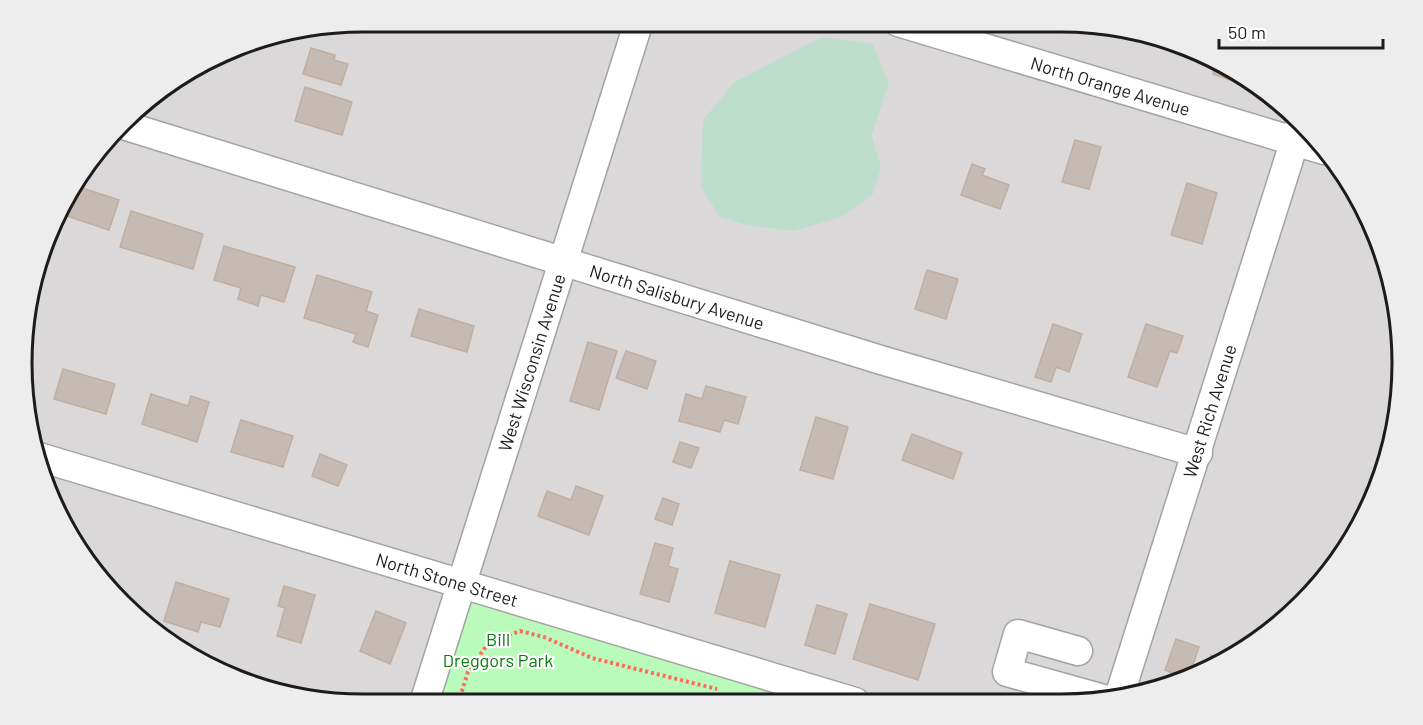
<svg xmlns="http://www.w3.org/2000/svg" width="1423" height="725" font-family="Barlow,sans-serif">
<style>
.residential{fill:#dad8d9;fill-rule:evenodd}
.wetland{fill:#bdddcd}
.park{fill:#bafbbc}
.building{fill:#c5bbb4;stroke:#c0aea2;stroke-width:1.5}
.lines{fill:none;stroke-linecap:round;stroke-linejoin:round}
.minor-casing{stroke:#a3a3a3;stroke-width:31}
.path{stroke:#ff6a60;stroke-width:4;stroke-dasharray:3 3;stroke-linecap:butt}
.minor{stroke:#fff;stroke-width:28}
.labels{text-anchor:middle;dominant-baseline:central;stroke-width:4.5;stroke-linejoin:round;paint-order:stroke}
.street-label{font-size:18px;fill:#1c1c1c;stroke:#fff}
.park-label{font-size:18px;fill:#077c0c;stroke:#fff}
.rim{fill:none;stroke:#1c1c1c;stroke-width:3}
</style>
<rect width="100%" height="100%" fill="#eee9e0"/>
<!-- residential -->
<g class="residential">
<polygon points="363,21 625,21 555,245 132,116 154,92 252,39"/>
<path d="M 652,21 L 859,21 L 1279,148 L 1189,439 L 579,253 ZM 889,83 L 872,135 L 881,167 L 793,231 Z"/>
<polygon points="936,22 1082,22 1211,56 1290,116 1286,127"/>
<polygon points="115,134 548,267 453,568 35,444 24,407 28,296 78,173"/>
<polygon points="1304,155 1333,164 1384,252 1401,384 1367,513 1331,571 1268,634 1192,678 1134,693"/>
<polygon points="572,274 1182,460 1105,701 893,702 477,575"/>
<polygon points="43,470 447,589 411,703 341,703 212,669 121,604 56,513"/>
</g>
<!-- wetland -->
<polygon class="wetland" points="822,37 873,44 889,83 872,135 881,167 873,194 841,217 793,231 747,225 720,217 701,187 703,120 735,82"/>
<!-- park -->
<polygon class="park" points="462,582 855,702 424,703"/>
<!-- building -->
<g class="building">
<polygon points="311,48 335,55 334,60 348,64 341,85 303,74"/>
<polygon points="1217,61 1253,88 1213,74"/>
<polygon points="305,87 352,102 342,135 295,121"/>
<polygon points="1075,140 1101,147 1089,189 1062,182"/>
<polygon points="972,164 985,169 982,175 1009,185 1000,209 961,195"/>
<polygon points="1187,183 1217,193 1202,244 1171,235"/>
<polygon points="73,185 119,200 109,230 61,214"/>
<polygon points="131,211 203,234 193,269 120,247"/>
<polygon points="224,246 295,267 284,302 261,295 258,306 238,299 241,288 214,280"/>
<polygon points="927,270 958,279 946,319 915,309"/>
<polygon points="317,275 372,292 366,311 378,315 368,347 353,342 356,334 304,318"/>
<polygon points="419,309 474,326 467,352 411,336"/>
<polygon points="1053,324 1082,334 1069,372 1056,367 1051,382 1035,377"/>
<polygon points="1146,324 1183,336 1177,353 1170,351 1157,387 1128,377"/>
<polygon points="588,342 617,351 599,410 570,401"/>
<polygon points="626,351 656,361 647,389 616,378"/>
<polygon points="63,369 115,384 106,414 54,399"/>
<polygon points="706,386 746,397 738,424 724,420 720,432 679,421 686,394 702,399"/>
<polygon points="151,394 188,406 191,396 209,402 197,442 142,424"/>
<polygon points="816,417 848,427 833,479 800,470"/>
<polygon points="241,420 293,436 283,467 231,452"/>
<polygon points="912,434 962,453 953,479 902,460"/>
<polygon points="680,442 699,448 691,468 673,462"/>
<polygon points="320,454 347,465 338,486 312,476"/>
<polygon points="576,486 603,496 589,535 538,516 547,491 571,500"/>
<polygon points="663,498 679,504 672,525 655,519"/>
<polygon points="655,543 673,548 668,566 678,569 669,602 640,594"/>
<polygon points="730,561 780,575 765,627 715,613"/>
<polygon points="176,582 229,599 220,627 201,622 198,632 164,621"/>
<polygon points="284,586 315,595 301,643 277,636 285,608 278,606"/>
<polygon points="870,604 935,624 918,680 853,659"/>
<polygon points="817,605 847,614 835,654 805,645"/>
<polygon points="376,611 406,623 390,664 360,651"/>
<polygon points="1176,639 1199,647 1188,679 1165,670"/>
<polygon points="1211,655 1224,659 1207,669"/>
</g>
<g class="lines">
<!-- minor casing -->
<g class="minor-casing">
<g id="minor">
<path id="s1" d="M 898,22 L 1324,150"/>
<path id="s2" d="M 123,125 L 881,360 L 1198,453"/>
<path id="s3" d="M 39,457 L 855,702"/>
<polyline points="1078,651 1018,634 1007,672 1107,700"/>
<path id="s4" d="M 1119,697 L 1300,124"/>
<path id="s5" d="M 424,703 L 639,21"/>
</g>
</g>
<!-- path -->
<polyline class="path" points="458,703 468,672 489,642 520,631 544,637 592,658 717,689"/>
<!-- minor -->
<use href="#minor" class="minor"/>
</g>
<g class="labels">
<!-- street labels -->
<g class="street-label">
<text stroke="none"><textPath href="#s1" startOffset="222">North Orange Avenue</textPath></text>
<text stroke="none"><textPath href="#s2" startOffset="580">North Salisbury Avenue</textPath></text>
<text stroke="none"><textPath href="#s5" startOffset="357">West Wisconsin Avenue</textPath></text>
<text stroke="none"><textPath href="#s4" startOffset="300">West Rich Avenue</textPath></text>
<text stroke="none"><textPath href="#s3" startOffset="426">North Stone Street</textPath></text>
</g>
<!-- park labels -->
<g class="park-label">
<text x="498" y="639">Bill<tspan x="498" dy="21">Dreggors Park</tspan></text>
</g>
</g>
<!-- crop -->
<path d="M0 0H1423V725H0ZM363 32H1061A331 331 0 0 1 1392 363V363A331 331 0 0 1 1061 694H363A331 331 0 0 1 32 363V363A331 331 0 0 1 363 32Z" fill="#ededed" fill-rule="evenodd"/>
<path class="rim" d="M363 32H1061A331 331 0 0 1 1392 363V363A331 331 0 0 1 1061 694H363A331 331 0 0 1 32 363V363A331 331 0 0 1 363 32Z"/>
<!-- scale -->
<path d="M1219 39v9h164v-9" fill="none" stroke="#1c1c1c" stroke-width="3"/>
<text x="1228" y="39" font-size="18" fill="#1c1c1c" stroke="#ffffff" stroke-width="4.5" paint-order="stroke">50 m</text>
</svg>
